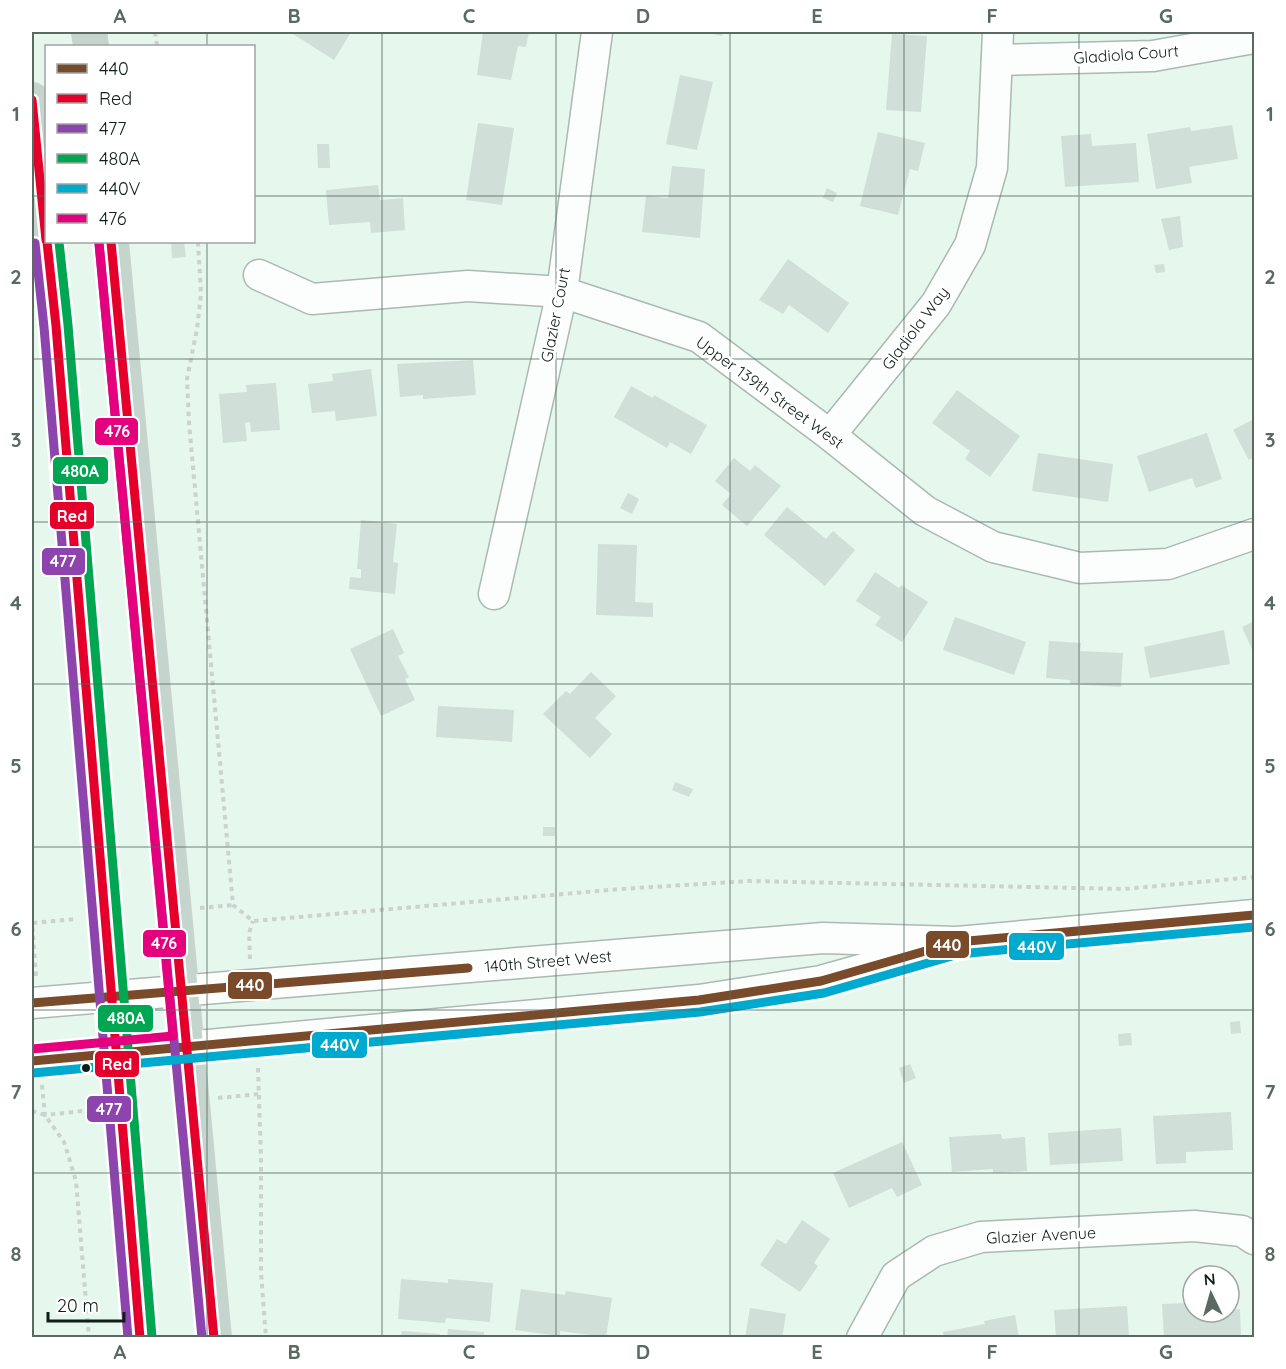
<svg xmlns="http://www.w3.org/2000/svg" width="1286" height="1369" font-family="Quicksand,sans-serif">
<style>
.building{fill:#d0dfd7}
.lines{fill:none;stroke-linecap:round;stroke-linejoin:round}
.minor-casing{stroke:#abb9b2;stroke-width:33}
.highway-casing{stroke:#cbd3cf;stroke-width:36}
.path{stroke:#ccd2cf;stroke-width:4;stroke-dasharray:4.5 4.5;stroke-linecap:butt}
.minor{stroke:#fbfefc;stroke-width:30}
.highway{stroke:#c4d5ce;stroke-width:33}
.bus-1-casing{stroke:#fff;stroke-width:14}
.bus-2-casing{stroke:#fff;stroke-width:14}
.bus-3-casing{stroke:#fff;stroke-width:14}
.bus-4-casing{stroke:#fff;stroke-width:14}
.bus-5-casing{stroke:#fff;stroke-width:14}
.bus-6-casing{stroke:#fff;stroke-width:14}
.bus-1{stroke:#7a4b2a;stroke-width:9}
.bus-2{stroke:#e4002b;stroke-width:9}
.bus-3{stroke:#8e44ad;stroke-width:9}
.bus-4{stroke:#00a651;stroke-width:9}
.bus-5{stroke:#00a9ce;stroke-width:9}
.bus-6{stroke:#e5007d;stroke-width:9}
.grid{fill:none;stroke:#5a6a62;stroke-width:1.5;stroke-opacity:0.55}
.bus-dot{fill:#0f1e17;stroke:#fff;stroke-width:2}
.labels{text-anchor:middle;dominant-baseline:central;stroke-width:6;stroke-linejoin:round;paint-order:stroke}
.street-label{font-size:16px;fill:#0f1e17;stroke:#fff}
.line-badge{stroke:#fff;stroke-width:2}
.badge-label{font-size:16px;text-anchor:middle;font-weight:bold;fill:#fff}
.neatline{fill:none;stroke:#5a6a62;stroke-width:2}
.grid-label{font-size:20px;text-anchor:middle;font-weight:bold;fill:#5a6a62}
</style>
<rect width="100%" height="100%" fill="#e6f7ee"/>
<!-- building -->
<g class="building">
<polygon points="294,32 351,32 334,60 293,34"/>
<polygon points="483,32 529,32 526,47 518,46 511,80 477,75"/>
<polygon points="703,32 723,32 722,36"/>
<polygon points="892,34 927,36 921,112 886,110"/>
<polygon points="680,75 713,82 697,150 666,144"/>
<polygon points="478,123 514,128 502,205 466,200"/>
<polygon points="1232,125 1238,159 1189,167 1192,183 1156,189 1147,134 1190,127 1191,131"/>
<polygon points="878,132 925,143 918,171 910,169 898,215 860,206"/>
<polygon points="1091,134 1092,146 1136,143 1139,182 1065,187 1061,136"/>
<polygon points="317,144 329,144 330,168 318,168"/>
<polygon points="672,166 705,169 700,238 642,232 646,196 668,198"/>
<polygon points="378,185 380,200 403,198 405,230 371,233 370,222 329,225 326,190"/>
<polygon points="827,188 837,193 833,202 823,198"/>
<polygon points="1180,216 1183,247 1169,250 1161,219"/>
<polygon points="171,242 184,242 186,257 172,258"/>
<polygon points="788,259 849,303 828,333 789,305 783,314 759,300"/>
<polygon points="1164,264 1165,272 1156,273 1154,265"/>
<polygon points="473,360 476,395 423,399 423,395 400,397 397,364"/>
<polygon points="371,369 377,416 336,421 335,411 312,413 308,384 333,381 332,374"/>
<polygon points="276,383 280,430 251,432 250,422 245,423 247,441 223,443 219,394 247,392 246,385"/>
<polygon points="631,386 653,398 654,395 707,425 691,454 670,442 667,448 614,417"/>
<polygon points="957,390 1020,436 990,477 965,459 970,451 932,423"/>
<polygon points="1254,419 1254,457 1249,460 1233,430"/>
<polygon points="1207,433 1222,479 1196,488 1192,478 1149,492 1137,456"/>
<polygon points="1038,453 1113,464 1108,502 1032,491"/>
<polygon points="734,458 750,471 755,465 781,486 747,526 722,505 731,494 715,481"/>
<polygon points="628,493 639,499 632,514 620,508"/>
<polygon points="787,507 826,539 833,531 855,550 825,586 764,535"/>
<polygon points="361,520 397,524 393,562 398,563 395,594 349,589 350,577 361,578 361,569 357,569"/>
<polygon points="598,544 637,545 635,602 653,603 653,617 596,615"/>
<polygon points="875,572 899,588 901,585 928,602 902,642 875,625 881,617 856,601"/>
<polygon points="955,617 1026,642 1014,675 943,650"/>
<polygon points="1254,621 1254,654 1242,627"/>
<polygon points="393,629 404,653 398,656 409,677 405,679 415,700 381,716 350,649"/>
<polygon points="1224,630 1230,664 1150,678 1144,647"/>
<polygon points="1049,641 1081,643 1080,651 1123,653 1121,687 1070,684 1070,680 1046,678"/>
<polygon points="591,672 616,696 595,718 612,734 590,758 543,714 566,691 570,694"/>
<polygon points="438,706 514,710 512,742 436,737"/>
<polygon points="675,782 693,789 689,797 672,790"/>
<rect x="543" y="827" width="12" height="9"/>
<polygon points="1240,1021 1241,1033 1231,1034 1230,1022"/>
<polygon points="1131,1033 1132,1045 1119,1046 1118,1034"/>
<polygon points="910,1064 916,1078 904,1083 899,1068"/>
<polygon points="1231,1112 1233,1150 1186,1152 1186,1163 1156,1164 1153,1116"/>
<polygon points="1121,1128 1123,1161 1050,1165 1048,1133"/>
<polygon points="1001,1134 1002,1139 1025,1137 1027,1171 993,1173 993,1169 952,1172 949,1137"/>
<polygon points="902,1142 922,1185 897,1197 892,1188 849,1208 833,1173"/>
<polygon points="802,1220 830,1239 814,1263 818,1266 800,1292 760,1265 777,1239 786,1244"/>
<polygon points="401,1279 448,1283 448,1279 493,1283 490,1322 446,1318 445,1323 398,1319"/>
<polygon points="521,1289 565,1295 566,1291 612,1298 606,1337 560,1331 560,1336 515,1330"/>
<polygon points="1189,1303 1189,1308 1193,1308 1193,1312 1229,1312 1229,1310 1240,1309 1241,1338 1164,1338 1162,1304"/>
<polygon points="1127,1306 1129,1338 1056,1338 1054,1310"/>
<polygon points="750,1308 786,1314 782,1338 745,1338"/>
<polygon points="1015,1315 1019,1338 944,1338 943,1332 985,1324 984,1321"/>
<polygon points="448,1329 484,1332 484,1338 447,1338"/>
<polygon points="402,1331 440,1334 440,1338 401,1338"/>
</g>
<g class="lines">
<!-- minor casing -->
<g class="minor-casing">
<g id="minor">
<polyline points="997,60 1153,56 1254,38"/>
<polyline points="259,275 312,299 468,286 562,292 699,337 830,435 925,511 993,547 1080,568 1168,564 1254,534"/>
<polyline points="830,435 936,304 970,245 992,168 998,32"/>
<polyline points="494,594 562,292 597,32"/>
<polyline points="32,1003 823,938 957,942 1254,915"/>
<polyline points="32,1061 699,1000 821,981 928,951"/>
<polyline points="862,1338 896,1276 934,1251 981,1237 1194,1226 1242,1231 1254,1239"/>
</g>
</g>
<!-- highway casing -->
<g class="highway-casing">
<g id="highway">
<polyline points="89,32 91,46"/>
<polyline points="32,100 46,240"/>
<polyline points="47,242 56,326 140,1338"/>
<polyline points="111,242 214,1338"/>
</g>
</g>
<!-- path -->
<g class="path">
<polyline points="155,32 157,46"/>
<polyline points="198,242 201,294 197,329 187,379 189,423 233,905 253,921 621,889 749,881 1124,889 1254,877"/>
<polyline points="200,908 233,905"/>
<polyline points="250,959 249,933 253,921"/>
<polyline points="36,976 32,923 76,919"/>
<polyline points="258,1068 261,1159 261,1272 266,1338"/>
<polyline points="42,1085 45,1115 91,1110"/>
<polyline points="218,1098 260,1094"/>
<polyline points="32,1111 45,1115 64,1142 76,1181 89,1338"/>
</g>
<!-- minor -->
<use href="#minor" class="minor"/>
<!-- highway -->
<use href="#highway" class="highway"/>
<!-- bus-1 casing -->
<g class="bus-1-casing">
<g id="bus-1">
<polyline points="32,1003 468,968"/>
<polyline points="32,1061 699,1000 821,981 957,942 1254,915"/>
</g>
</g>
<!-- bus-2 casing -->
<g class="bus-2-casing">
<g id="bus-2">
<polyline points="32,100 46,240"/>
<polyline points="47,242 56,326 140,1338"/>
<polyline points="111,242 214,1338"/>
</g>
</g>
<!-- bus-3 casing -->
<g class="bus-3-casing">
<g id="bus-3">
<polyline points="35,243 44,327 128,1338"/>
<polyline points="99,243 202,1338"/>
</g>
</g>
<!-- bus-4 casing -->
<g class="bus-4-casing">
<polyline id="bus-4" points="59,242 68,325 152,1337"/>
</g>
<!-- bus-5 casing -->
<g class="bus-5-casing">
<polyline id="bus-5" points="33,1073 700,1012 824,993 959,954 1254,927"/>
</g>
<!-- bus-6 casing -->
<g class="bus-6-casing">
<polyline id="bus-6" points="32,1049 173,1036 99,243"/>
</g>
<!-- bus-1 -->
<use href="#bus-1" class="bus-1"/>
<!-- bus-2 -->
<use href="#bus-2" class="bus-2"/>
<!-- bus-3 -->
<use href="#bus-3" class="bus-3"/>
<!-- bus-4 -->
<use href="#bus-4" class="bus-4"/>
<!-- bus-5 -->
<use href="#bus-5" class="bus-5"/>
<!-- bus-6 -->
<use href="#bus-6" class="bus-6"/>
</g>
<!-- grid -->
<path class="grid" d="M 207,32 L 207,46M 382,32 L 382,1338M 556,32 L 556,1338M 730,32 L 730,1338M 904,32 L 904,1338M 1079,32 L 1079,1338M 32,196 L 46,196M 254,196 L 1254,196M 207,242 L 207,1338M 32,359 L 1254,359M 32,522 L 1254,522M 32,684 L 1254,684M 32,847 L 1254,847M 32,1010 L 1254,1010M 32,1173 L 1254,1173"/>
<!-- markers -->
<circle class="bus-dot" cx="86" cy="1068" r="5"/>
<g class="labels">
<!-- street labels -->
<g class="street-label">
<text transform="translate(1126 54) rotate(-4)">Gladiola Court</text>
<text transform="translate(555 315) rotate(-79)">Glazier Court</text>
<text transform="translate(915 328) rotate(-53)">Gladiola Way</text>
<text transform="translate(770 392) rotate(36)">Upper 139th Street West</text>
<text transform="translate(548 961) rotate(-5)">140th Street West</text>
<text transform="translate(1041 1235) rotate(-3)">Glazier Avenue</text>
</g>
</g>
<g class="line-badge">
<rect x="94" y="417" width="45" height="29" rx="6" fill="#e5007d"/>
<rect x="52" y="456" width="57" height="29" rx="6" fill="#00a651"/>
<rect x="49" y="501" width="46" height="29" rx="6" fill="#e4002b"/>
<rect x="41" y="547" width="45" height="29" rx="6" fill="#8e44ad"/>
<rect x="142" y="929" width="45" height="29" rx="6" fill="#e5007d"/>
<rect x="925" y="930" width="45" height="29" rx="6" fill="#7a4b2a"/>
<rect x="1008" y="932" width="57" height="29" rx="6" fill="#00a9ce"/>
<rect x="227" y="971" width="46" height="29" rx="6" fill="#7a4b2a"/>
<rect x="97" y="1004" width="57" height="29" rx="6" fill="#00a651"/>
<rect x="311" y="1031" width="57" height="28" rx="6" fill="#00a9ce"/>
<rect x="94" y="1050" width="46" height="28" rx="6" fill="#e4002b"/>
<rect x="86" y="1095" width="46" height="28" rx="6" fill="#8e44ad"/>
</g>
<g class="badge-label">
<text x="117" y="437">476</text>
<text x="80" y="477">480A</text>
<text x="72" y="522">Red</text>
<text x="63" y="567">477</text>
<text x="164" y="949">476</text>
<text x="947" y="951">440</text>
<text x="1037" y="953">440V</text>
<text x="250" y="991">440</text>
<text x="126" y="1024">480A</text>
<text x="340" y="1051">440V</text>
<text x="117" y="1070">Red</text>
<text x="109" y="1115">477</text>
</g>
<!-- border -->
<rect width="1286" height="1369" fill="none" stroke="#ffffff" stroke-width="66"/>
<!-- legend -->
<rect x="45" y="45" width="210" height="198" fill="#ffffff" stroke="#9fa5a2" stroke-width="1.5"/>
<rect x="57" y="64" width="30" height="9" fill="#7a4b2a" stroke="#9fa5a2" stroke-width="1.5"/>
<text x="99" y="75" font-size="18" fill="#0f1e17">440</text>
<rect x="57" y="94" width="30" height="9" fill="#e4002b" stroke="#9fa5a2" stroke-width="1.5"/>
<text x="99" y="105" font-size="18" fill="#0f1e17">Red</text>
<rect x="57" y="124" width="30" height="9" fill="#8e44ad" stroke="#9fa5a2" stroke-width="1.5"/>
<text x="99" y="135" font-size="18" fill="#0f1e17">477</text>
<rect x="57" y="154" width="30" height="9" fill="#00a651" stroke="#9fa5a2" stroke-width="1.5"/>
<text x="99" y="165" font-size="18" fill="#0f1e17">480A</text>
<rect x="57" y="184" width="30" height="9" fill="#00a9ce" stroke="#9fa5a2" stroke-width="1.5"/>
<text x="99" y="195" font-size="18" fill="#0f1e17">440V</text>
<rect x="57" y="214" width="30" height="9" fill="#e5007d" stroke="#9fa5a2" stroke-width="1.5"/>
<text x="99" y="225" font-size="18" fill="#0f1e17">476</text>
<!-- north arrow -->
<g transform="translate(1211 1294) rotate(355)"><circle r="28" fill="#ffffff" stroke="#9fa5a2" stroke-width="1.5"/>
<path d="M0-4.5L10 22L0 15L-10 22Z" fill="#5a6a62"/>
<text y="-9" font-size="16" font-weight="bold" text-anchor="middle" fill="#0f1e17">N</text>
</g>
<!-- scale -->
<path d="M48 1312v9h76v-9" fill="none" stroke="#0f1e17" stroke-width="3"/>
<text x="57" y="1312" font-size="18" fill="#0f1e17" stroke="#ffffff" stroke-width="4.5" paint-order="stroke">20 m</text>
<rect x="33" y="33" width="1220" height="1303" class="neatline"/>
<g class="grid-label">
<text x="120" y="23">A</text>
<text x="294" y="23">B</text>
<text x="469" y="23">C</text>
<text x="643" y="23">D</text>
<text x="817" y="23">E</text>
<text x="992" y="23">F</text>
<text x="1166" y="23">G</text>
<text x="16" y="121">1</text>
<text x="1270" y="121">1</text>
<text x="16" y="284">2</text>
<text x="1270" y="284">2</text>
<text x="16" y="447">3</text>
<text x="1270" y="447">3</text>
<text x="16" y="610">4</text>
<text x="1270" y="610">4</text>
<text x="16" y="773">5</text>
<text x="1270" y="773">5</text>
<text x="16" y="936">6</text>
<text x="1270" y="936">6</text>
<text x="16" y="1099">7</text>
<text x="1270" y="1099">7</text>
<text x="16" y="1261">8</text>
<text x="1270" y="1261">8</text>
<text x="120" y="1359">A</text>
<text x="294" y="1359">B</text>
<text x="469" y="1359">C</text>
<text x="643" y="1359">D</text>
<text x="817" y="1359">E</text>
<text x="992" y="1359">F</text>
<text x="1166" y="1359">G</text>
</g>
</svg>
